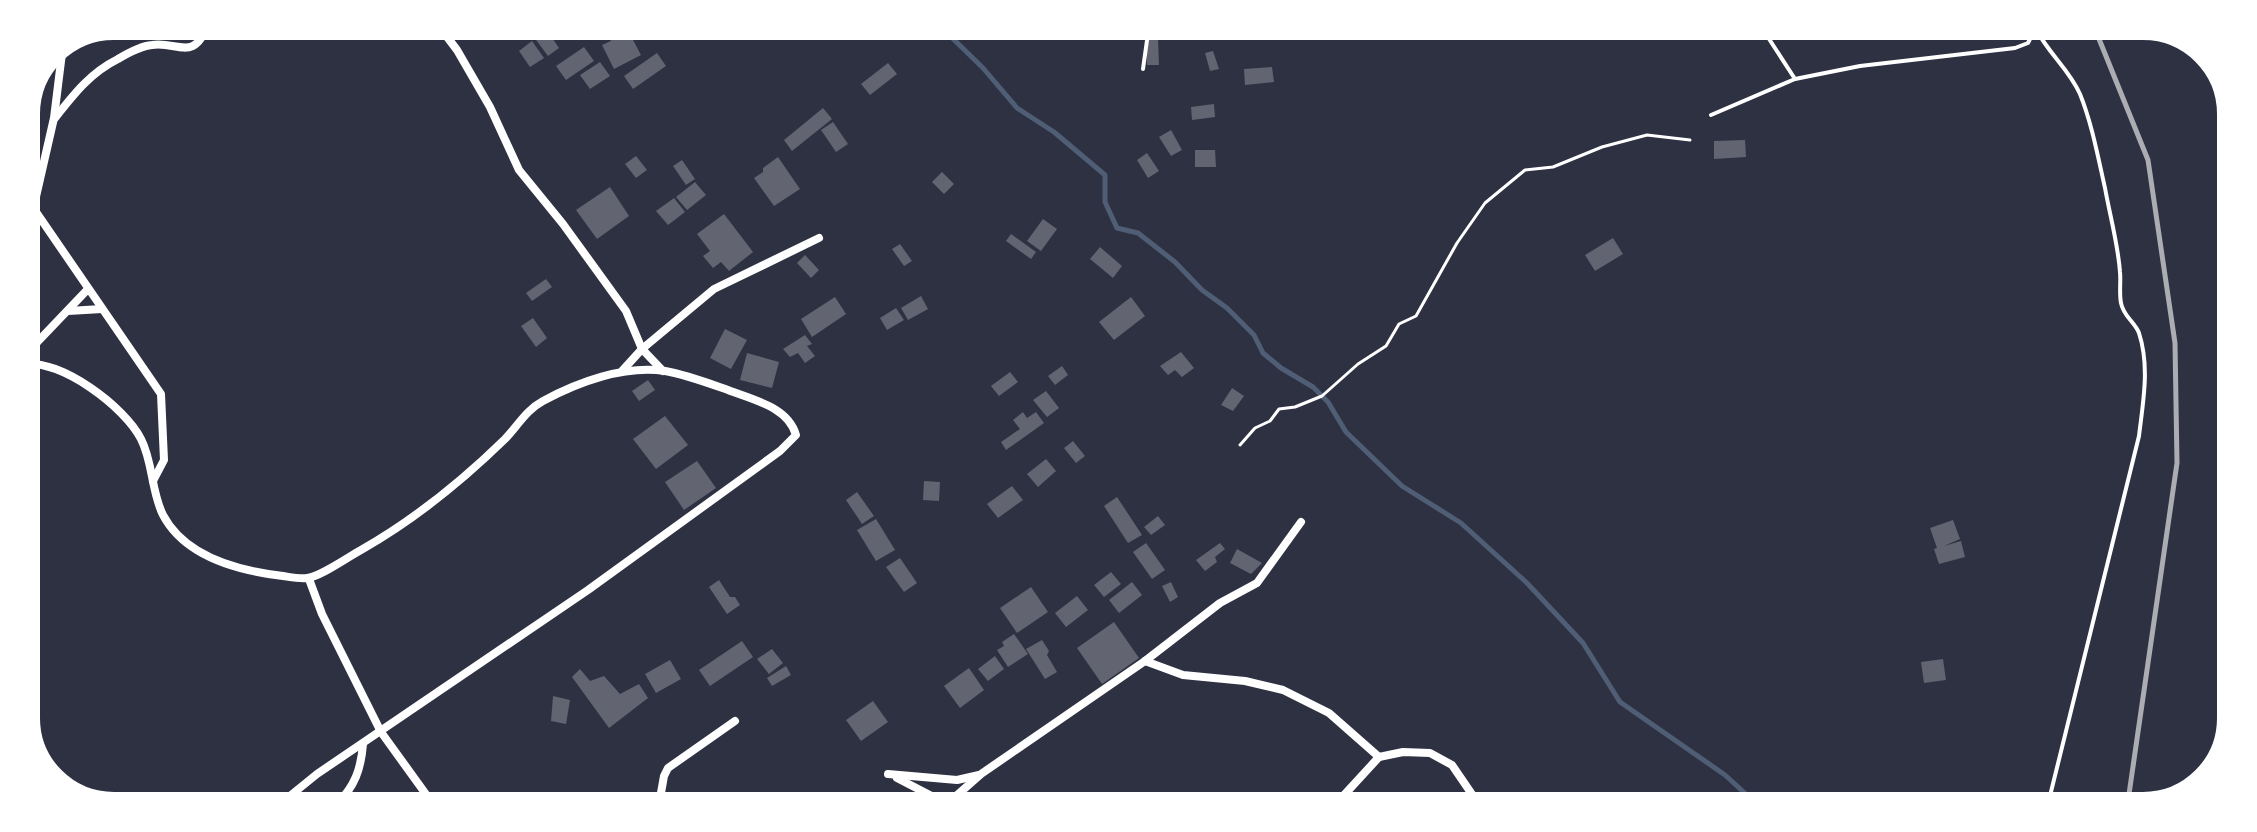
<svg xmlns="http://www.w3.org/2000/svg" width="2257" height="832" font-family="Roboto,sans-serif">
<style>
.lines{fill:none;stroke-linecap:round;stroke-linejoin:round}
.stream{stroke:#4f5d75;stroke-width:5}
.building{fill:#626471}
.path{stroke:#fff;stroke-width:3}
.service{stroke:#fff;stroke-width:4}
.minor{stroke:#fff;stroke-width:8}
.rail{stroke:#abadb3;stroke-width:5}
.rim{fill:none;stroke:#fff;stroke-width:4}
</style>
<rect width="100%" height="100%" fill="#2d3142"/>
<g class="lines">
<!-- stream -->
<polyline class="stream" points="940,26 983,68 1017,108 1054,132 1105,175 1105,202 1117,228 1138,233 1175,262 1202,290 1227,308 1254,335 1263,353 1281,368 1313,387 1328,402 1346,432 1402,486 1461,523 1527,583 1583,643 1620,702 1725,775 1760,807"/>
</g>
<!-- building -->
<g class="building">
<polygon points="525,25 551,25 546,29 559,48 548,56"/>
<polygon points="622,25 625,25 641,55 614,69 602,45 611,41 607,33"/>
<polygon points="1158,39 1159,65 1147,65 1146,40"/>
<polygon points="532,41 544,58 530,67 519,51"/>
<polygon points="584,47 594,61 566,80 556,66"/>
<polygon points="1213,51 1219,69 1210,71 1205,53"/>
<polygon points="657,53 666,66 633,89 624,76"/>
<polygon points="600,62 610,76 590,89 580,75"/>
<polygon points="888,63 897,74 870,95 861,84"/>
<polygon points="1272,67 1274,82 1245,85 1244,69"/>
<polygon points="1214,104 1215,117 1192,120 1191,107"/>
<polygon points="823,108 832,119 792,151 784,140"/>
<polygon points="833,122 848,144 836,152 821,130"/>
<polygon points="1171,130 1182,150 1171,156 1159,137"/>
<polygon points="1745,140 1746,157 1714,159 1714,141"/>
<polygon points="1195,150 1215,150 1216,167 1195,167"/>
<polygon points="1147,153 1159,171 1148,178 1137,160"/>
<polygon points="636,156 647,170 636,178 625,164"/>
<polygon points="778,157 800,189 774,206 754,178 763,172 763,168"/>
<polygon points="682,160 695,179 686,185 673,166"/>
<polygon points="942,172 954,184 944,194 932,182"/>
<polygon points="695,182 706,195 687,210 676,197"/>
<polygon points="610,187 629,216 597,239 576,210"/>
<polygon points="674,198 685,212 668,225 656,211"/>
<polygon points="724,214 753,252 729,271 721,262 713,268 703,256 710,251 697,234"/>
<polygon points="1043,219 1057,229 1041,251 1027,241"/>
<polygon points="1011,234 1036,252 1031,259 1006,241"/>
<polygon points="1613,238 1623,254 1595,271 1585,255"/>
<polygon points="900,244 912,261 904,266 892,249"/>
<polygon points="1100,247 1122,266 1113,278 1090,259"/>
<polygon points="805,255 819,270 811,278 797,263"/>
<polygon points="546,279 552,287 532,301 526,293"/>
<polygon points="921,296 928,309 908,320 901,308"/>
<polygon points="835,297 846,314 812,337 801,319"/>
<polygon points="1131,297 1145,316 1114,340 1099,322"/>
<polygon points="896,308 904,320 887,330 880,318"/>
<polygon points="533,318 547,338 536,347 521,326"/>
<polygon points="725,329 747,340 731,369 710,358"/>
<polygon points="805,335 812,344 807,346 815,356 805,363 798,353 790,357 783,349"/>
<polygon points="1181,352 1194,368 1182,377 1175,370 1168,375 1160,366"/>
<polygon points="747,353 779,362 772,388 740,380"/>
<polygon points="1062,366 1068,375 1055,385 1048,376"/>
<polygon points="1010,372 1018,382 999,396 991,386"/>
<polygon points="648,380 655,390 639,401 632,391"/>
<polygon points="1232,388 1244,396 1233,411 1221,405"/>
<polygon points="1046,391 1059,408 1047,417 1033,400"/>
<polygon points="1023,412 1027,418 1036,412 1044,423 1006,450 1001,442 1020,429 1013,420"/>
<polygon points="665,416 688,445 656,469 633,439"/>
<polygon points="1073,441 1085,456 1076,463 1064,448"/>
<polygon points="1046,459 1056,471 1038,487 1027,474"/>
<polygon points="697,461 716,488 684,510 665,482"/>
<polygon points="924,481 940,482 939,501 923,500"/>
<polygon points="1012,486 1023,500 998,518 987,504"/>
<polygon points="857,492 874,516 862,524 846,500"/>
<polygon points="1117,497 1142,535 1128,543 1104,506"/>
<polygon points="1158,516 1165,525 1151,535 1144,527"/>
<polygon points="876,519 895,550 876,561 857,530"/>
<polygon points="1953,520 1960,539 1944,546 1961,541 1965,557 1939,564 1934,549 1937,548 1930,528"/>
<polygon points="1146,543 1165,570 1152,579 1133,552"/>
<polygon points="1220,543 1225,549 1215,557 1217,562 1205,571 1196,560"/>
<polygon points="1237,549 1262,563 1251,574 1230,563"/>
<polygon points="900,558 917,583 904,592 886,567"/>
<polygon points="1111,572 1121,584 1104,597 1094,585"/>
<polygon points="719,580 730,597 735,597 740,605 727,614 709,587"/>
<polygon points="1132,582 1142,595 1119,613 1109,600"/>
<polygon points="1171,582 1178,597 1170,602 1162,586"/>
<polygon points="1031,587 1048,612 1017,633 1000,608"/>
<polygon points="1077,596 1088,610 1066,627 1055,613"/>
<polygon points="1114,622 1139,658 1102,684 1077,648"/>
<polygon points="1014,634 1028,654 1008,667 997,650 1004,646 1002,642"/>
<polygon points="1042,640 1049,651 1047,655 1057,672 1045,679 1026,649"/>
<polygon points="742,641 753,657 710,686 699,670"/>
<polygon points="772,649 783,663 769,674 757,659"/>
<polygon points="995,656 1004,669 988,681 978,669"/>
<polygon points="1943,659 1946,680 1924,683 1921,662"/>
<polygon points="670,660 681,679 656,693 645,674"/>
<polygon points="786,666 791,675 772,686 767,678"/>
<polygon points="969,668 984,690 960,708 944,686"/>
<polygon points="580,669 590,681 604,676 620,694 639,684 648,698 609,728 572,677"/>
<polygon points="553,696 570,700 566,724 551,721"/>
<polygon points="873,701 888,722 861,741 846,720"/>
</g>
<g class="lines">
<!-- path -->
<polyline class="path" points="1240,445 1255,428 1270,421 1279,409 1295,407 1322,396 1358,364 1386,346 1399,324 1416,316 1457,243 1485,203 1525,170 1553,167 1602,147 1647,135 1690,140"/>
<!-- service -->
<g class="service">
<polyline points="1762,28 1795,79"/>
<path d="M 2036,29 C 2048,53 2069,69 2080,94 C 2092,124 2098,157 2105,188 C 2110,216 2118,244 2120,272 C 2121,282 2119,293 2121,303 C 2123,316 2135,322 2139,333 C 2150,367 2143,402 2139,436 L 2047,808"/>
<polyline points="1143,69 1149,26"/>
<polyline points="1711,115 1795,79 1860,66 2015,48 2028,43 2035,29"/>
</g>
<!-- minor -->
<g class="minor">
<polyline points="438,25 457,50 490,107 519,170 563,224 626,311 642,349 663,371"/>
<path d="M 55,118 C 74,94 90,73 118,59 C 128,53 141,46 152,45 C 178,41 194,63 208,24"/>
<polyline points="34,209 161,394 164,460 153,481"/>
<polyline points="24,249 54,118 63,45"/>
<polyline points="68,311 102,309"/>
<polyline points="24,356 88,289"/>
<path d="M 24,364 C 61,359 125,407 141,439 C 153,462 151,491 163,515 C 185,557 240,571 283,576 C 290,577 300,579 307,578 C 320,577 348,557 361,550 C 412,521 462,481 505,439 C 517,427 526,410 543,401 C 578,382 624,365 665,371 C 687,375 708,383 728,390 C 754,400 788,407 796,435 L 780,451 L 588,590 L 317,774 L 280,804"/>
<polyline points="622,371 642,349 714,289 819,238"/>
<polyline points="309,579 322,614 381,732 433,804"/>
<polyline points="1145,661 1183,675 1245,681 1283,690 1329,713 1379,757"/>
<polyline points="888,774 957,780 979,775"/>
<polyline points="897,778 949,805"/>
<path d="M 337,804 C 355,786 361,769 363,744"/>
<polyline points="659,804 664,776 668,768 735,721"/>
<polyline points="947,804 981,774 1145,661 1220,603 1257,583 1301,522"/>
<polyline points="1334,806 1379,757 1403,752 1430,753 1452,765 1480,806"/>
</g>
<!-- rail -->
<polyline class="rail" points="2095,29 2148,160 2175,343 2177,463 2127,808"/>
</g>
<!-- crop -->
<path d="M0 0H2257V832H0ZM114 38H2143A76 76 0 0 1 2219 114V718A76 76 0 0 1 2143 794H114A76 76 0 0 1 38 718V114A76 76 0 0 1 114 38Z" fill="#fff" fill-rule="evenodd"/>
<path class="rim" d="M114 38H2143A76 76 0 0 1 2219 114V718A76 76 0 0 1 2143 794H114A76 76 0 0 1 38 718V114A76 76 0 0 1 114 38Z"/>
</svg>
